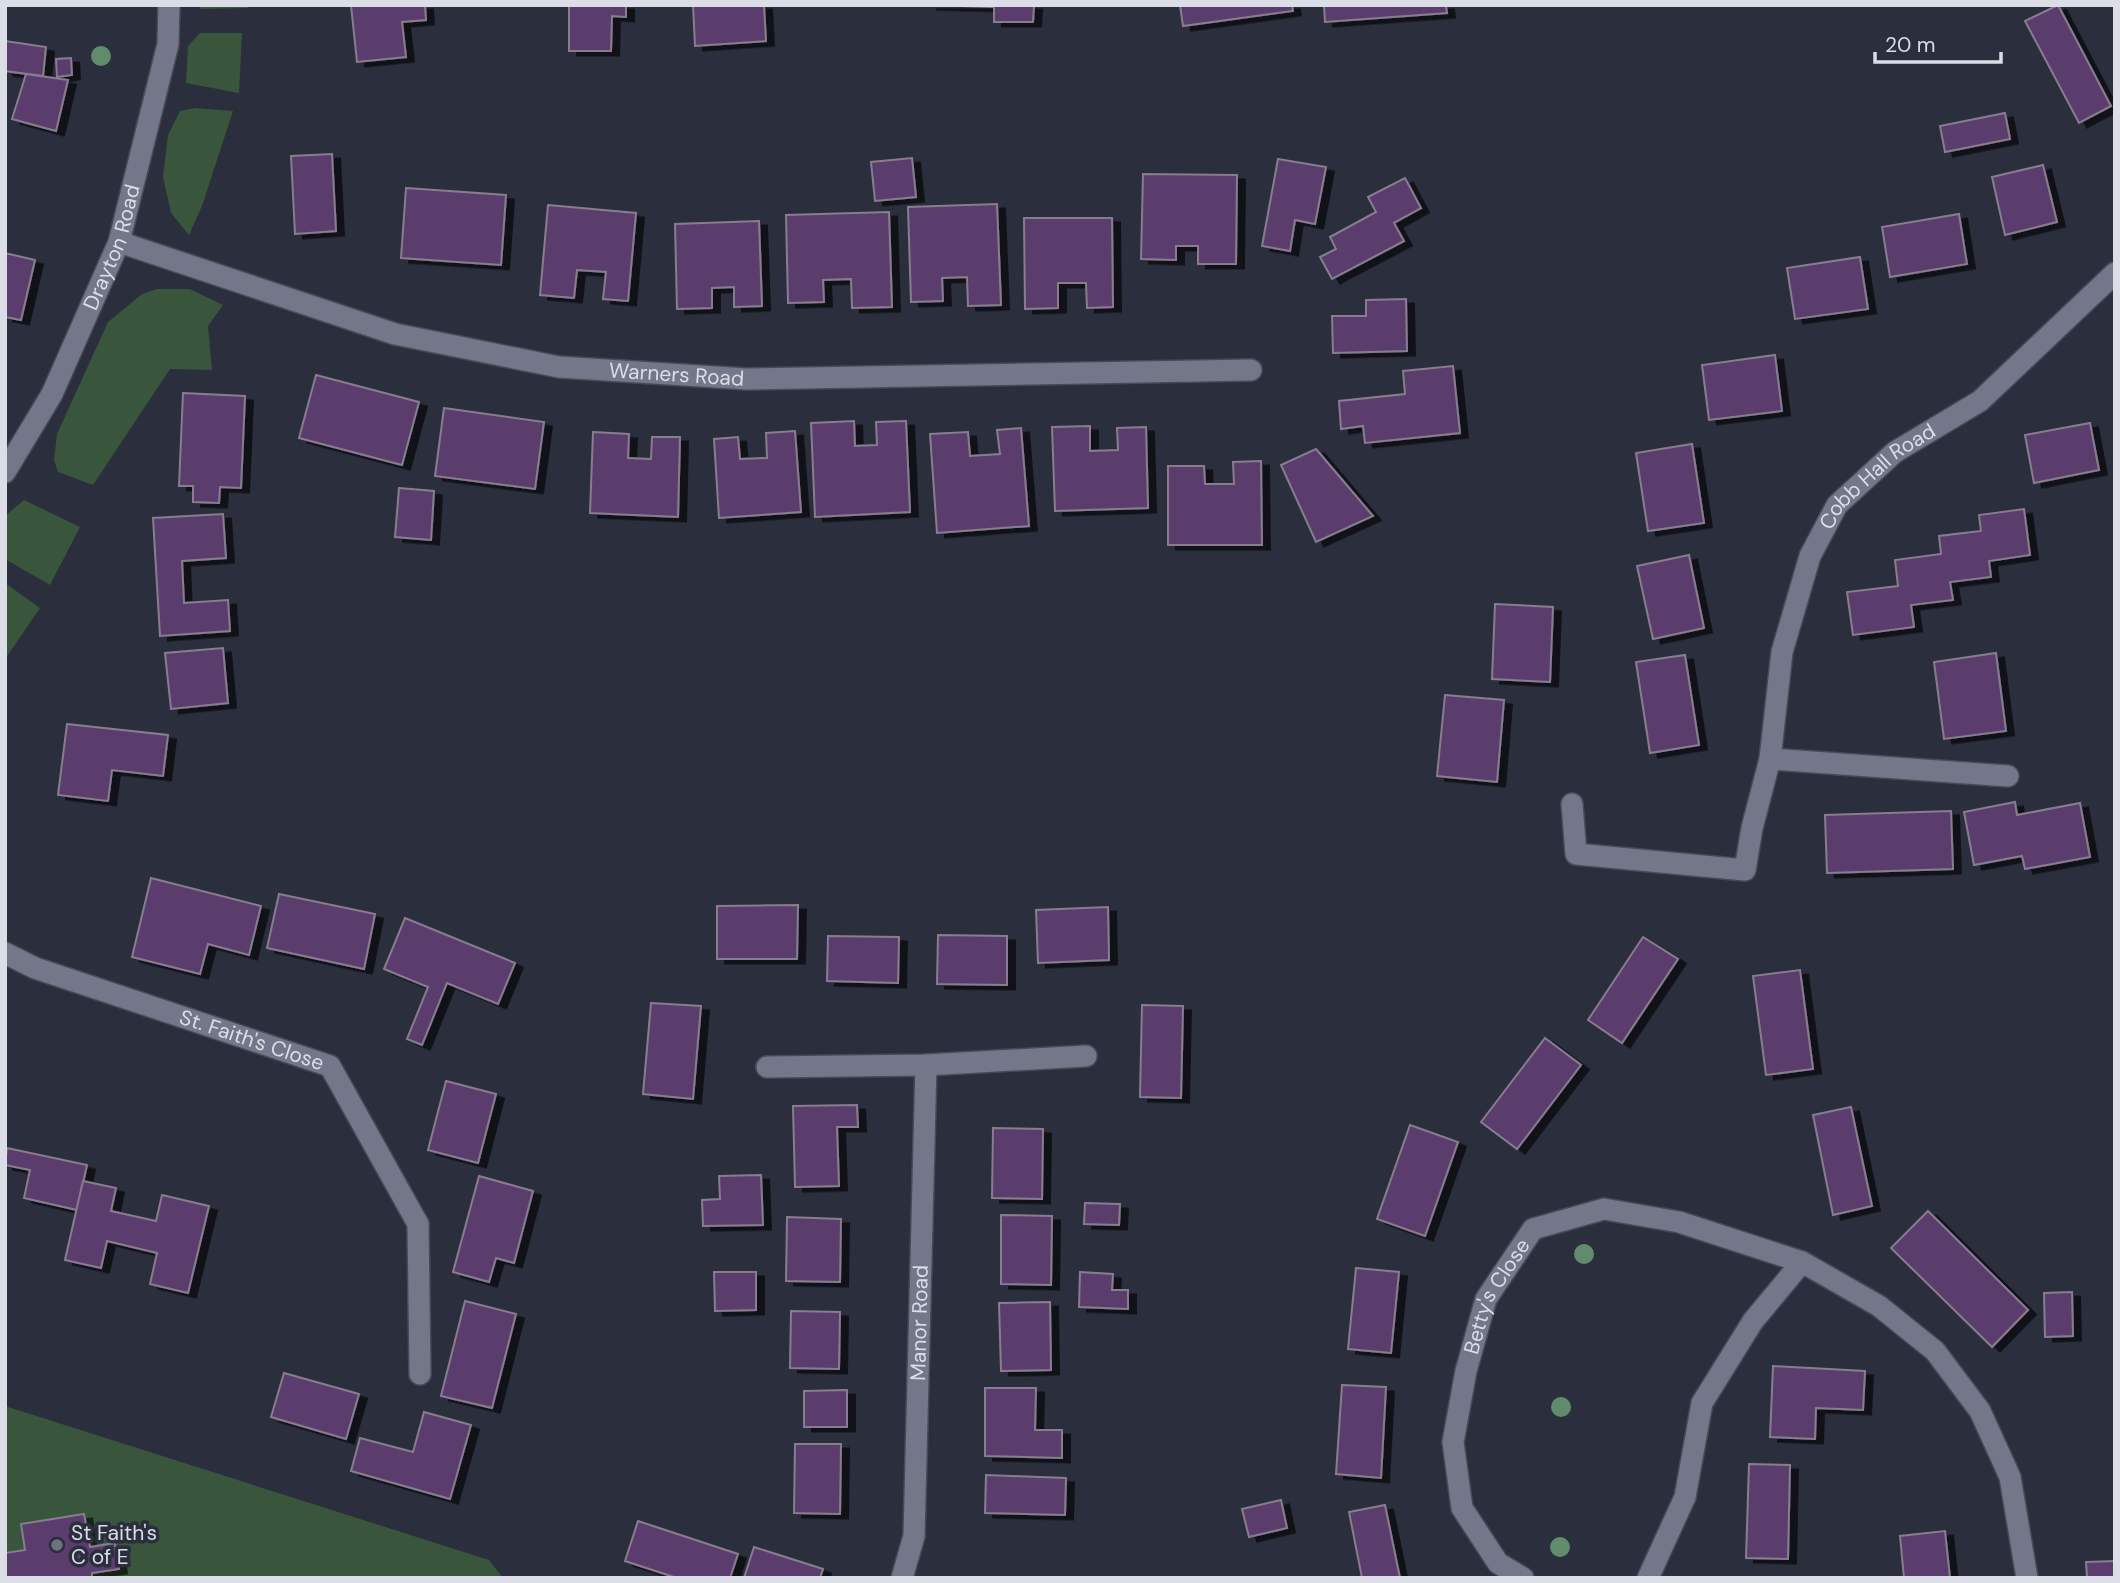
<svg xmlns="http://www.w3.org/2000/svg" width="2120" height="1583" font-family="'DM Sans',sans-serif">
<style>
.green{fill:#39553b}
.building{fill:#5a3d6c;stroke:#877d8e;stroke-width:2;filter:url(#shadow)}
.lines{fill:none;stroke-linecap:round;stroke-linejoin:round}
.lane-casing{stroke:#474a56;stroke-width:24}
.street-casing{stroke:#474a56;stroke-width:24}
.secondary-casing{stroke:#474a56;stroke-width:24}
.lane{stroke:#737789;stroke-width:21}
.street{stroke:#737789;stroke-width:21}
.secondary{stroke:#737789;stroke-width:21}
.tree{fill:#628b6e}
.worship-dot{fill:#6b7280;stroke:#2a2e3d;stroke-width:2.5}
.labels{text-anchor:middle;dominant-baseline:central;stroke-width:7;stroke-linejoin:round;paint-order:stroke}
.street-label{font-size:21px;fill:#dbdde7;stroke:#2a2e3d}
.poi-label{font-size:21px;fill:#dbdde7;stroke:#2a2e3d;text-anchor:start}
</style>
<defs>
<filter id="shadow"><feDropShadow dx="8" dy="4.5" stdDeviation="0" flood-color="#0009"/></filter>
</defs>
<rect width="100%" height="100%" fill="#2a2e3d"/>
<!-- green -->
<g class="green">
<polygon points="198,5 249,5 248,8 201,9"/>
<polygon points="200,33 242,33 239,93 186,83 188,46"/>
<polygon points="195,108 233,111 202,206 189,235 171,213 163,177 168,135 180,111"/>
<polygon points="157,289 190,289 223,305 208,326 212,370 170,369 93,485 58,472 54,460 57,434 108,322 142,294"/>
<polygon points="24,500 80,527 50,585 5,559 5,516"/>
<polygon points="5,583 40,608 5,659"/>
<polygon points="5,1406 489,1560 503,1578 5,1578"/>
</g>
<!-- building -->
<g class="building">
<polygon points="351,5 425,5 426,20 402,22 406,57 357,62"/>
<polygon points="569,5 626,5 626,17 612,16 611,51 569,51"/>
<polygon points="693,5 764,5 766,41 695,46"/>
<polygon points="928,5 1034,5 1033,22 994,22 994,7"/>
<polygon points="1180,5 1292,5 1293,11 1183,26"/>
<polygon points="1324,5 1446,5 1447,13 1325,22"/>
<polygon points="2058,5 2111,106 2079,123 2025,21"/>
<polygon points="5,41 46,47 43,76 5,71"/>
<polygon points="71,58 72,75 57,77 56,59"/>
<polygon points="26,74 68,80 56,131 12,119"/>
<polygon points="2005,113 2010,139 1945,152 1940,126"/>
<polygon points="332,154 336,231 295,234 291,156"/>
<polygon points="912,158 916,197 875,201 871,162"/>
<polygon points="1278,159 1326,167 1315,224 1295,220 1290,251 1262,246"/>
<polygon points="2043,165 2057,222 2005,235 1992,177"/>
<polygon points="1143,174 1237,175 1236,264 1198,264 1198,246 1176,246 1176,260 1141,259"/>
<polygon points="1405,178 1421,208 1394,223 1404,241 1332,279 1320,257 1336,249 1330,237 1376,212 1368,197"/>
<polygon points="406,188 506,195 501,265 401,258"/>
<polygon points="997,204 1001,305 968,306 967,277 942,278 943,301 911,302 908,207"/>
<polygon points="548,205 636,213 628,301 603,299 606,272 577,270 574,298 540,295"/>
<polygon points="889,212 892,307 852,308 851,279 823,280 824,302 788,303 786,215"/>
<polygon points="1959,214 1967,264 1890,277 1882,227"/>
<polygon points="1024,218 1112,218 1113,307 1087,308 1086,283 1058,283 1058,308 1025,309"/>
<polygon points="759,221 762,306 734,307 734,287 712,288 712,308 677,309 675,224"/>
<polygon points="5,253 35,260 21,320 5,317"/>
<polygon points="1860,257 1868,309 1795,319 1787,268"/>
<polygon points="1406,299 1407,351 1333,353 1332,316 1366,316 1366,300"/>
<polygon points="1775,355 1782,411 1709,420 1702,365"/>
<polygon points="1453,366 1460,433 1365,443 1363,426 1341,429 1339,401 1405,394 1403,371"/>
<polygon points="316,375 419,402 402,465 299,438"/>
<polygon points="183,393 245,396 241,488 220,487 219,503 193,502 193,486 179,486"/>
<polygon points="444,408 544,422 535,489 435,476"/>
<polygon points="854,421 855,446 877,445 876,422 906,421 910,512 815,517 811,423"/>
<polygon points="2090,423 2099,470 2034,483 2025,435"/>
<polygon points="1090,426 1090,451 1118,450 1117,428 1146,427 1148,508 1055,511 1052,427"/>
<polygon points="1021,428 1029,526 937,533 930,434 968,432 970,456 1000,454 997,430"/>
<polygon points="795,431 801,512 719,518 714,439 738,437 740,459 767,458 766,433"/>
<polygon points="593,432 629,434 628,458 651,459 652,437 680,437 678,517 590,513"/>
<polygon points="1692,444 1704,523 1648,531 1636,453"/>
<polygon points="1316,449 1373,516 1316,542 1281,465"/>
<polygon points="1261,461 1262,545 1168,545 1168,466 1204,466 1205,484 1234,484 1233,462"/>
<polygon points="399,488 434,491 431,540 395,537"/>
<polygon points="2024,509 2030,555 1989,561 1991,577 1950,582 1953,600 1911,605 1914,627 1853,635 1847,592 1898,586 1895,560 1941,554 1939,536 1981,531 1979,515"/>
<polygon points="223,514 226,558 182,561 184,603 228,600 230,631 160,636 153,518"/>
<polygon points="1689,555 1704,628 1653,639 1637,566"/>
<polygon points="1495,604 1553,607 1550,682 1492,679"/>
<polygon points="223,648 228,703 171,709 165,653"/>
<polygon points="1996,653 2006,731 1944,739 1934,662"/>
<polygon points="1685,655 1699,745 1650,753 1636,662"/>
<polygon points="1445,695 1504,700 1497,782 1437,776"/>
<polygon points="67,724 168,735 163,776 112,770 108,801 58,795"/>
<polygon points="2015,802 2017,815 2080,803 2090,857 2025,869 2022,856 1974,865 1964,812"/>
<polygon points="1951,811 1953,869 1827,873 1825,815"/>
<polygon points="151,878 261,906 249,955 208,944 200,974 132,957"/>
<polygon points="279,894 375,914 364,969 267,948"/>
<polygon points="798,905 797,959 717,959 717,906"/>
<polygon points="1108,907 1109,960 1038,963 1036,910"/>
<polygon points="405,918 515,963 498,1004 447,983 422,1045 407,1039 428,987 384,969"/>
<polygon points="938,935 1007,936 1007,985 937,984"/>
<polygon points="828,936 899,937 898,983 827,981"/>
<polygon points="1643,937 1678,959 1622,1043 1588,1020"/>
<polygon points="1800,970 1813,1069 1766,1075 1753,976"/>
<polygon points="651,1003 701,1006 693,1099 643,1094"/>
<polygon points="1142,1005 1183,1006 1181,1098 1140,1097"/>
<polygon points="1545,1038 1581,1065 1517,1149 1481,1122"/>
<polygon points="446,1081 496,1094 478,1163 428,1150"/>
<polygon points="857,1105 858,1127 837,1127 839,1186 795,1187 793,1106"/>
<polygon points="1851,1107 1872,1206 1833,1215 1813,1115"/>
<polygon points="1410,1125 1458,1142 1425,1236 1377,1219"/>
<polygon points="993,1128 1043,1129 1042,1199 992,1198"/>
<polygon points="7,1148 87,1165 77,1210 24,1198 30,1170 5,1165"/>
<polygon points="761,1175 763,1225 703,1226 702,1200 720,1199 719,1176"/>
<polygon points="479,1176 533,1191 514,1263 496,1258 489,1282 453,1272"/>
<polygon points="83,1181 116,1188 111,1211 156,1221 162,1195 209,1206 188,1293 150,1284 157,1253 107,1241 101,1268 65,1260"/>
<polygon points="1085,1203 1120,1204 1119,1225 1084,1224"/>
<polygon points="1928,1211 2028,1310 1992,1347 1891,1248"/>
<polygon points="1001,1215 1052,1216 1051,1285 1001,1284"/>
<polygon points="787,1217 841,1219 840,1282 786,1281"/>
<polygon points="1356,1268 1399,1272 1391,1353 1348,1349"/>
<polygon points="714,1272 756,1272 756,1310 715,1311"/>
<polygon points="1080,1272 1113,1274 1112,1290 1128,1290 1128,1309 1079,1307"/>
<polygon points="2072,1292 2073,1336 2045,1337 2044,1293"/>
<polygon points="465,1301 516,1314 492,1408 441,1396"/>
<polygon points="1050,1302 1051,1370 1001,1371 999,1303"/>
<polygon points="791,1311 840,1312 839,1369 790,1368"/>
<polygon points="1773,1366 1865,1371 1863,1410 1816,1408 1815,1439 1770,1437"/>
<polygon points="284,1373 359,1394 346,1439 271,1417"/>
<polygon points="1342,1385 1386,1387 1381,1478 1336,1474"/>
<polygon points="985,1388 1036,1388 1035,1430 1062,1430 1062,1458 985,1456"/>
<polygon points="847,1390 847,1427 804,1427 804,1391"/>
<polygon points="424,1412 471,1425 450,1499 351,1471 360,1438 413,1452"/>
<polygon points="795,1444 841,1444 840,1514 794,1513"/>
<polygon points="1749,1464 1790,1465 1788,1559 1746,1558"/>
<polygon points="986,1475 1066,1478 1065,1515 985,1513"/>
<polygon points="1281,1500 1287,1528 1249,1537 1242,1509"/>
<polygon points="1385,1505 1400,1578 1362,1578 1349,1512"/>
<polygon points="84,1514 90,1547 115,1543 119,1569 92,1573 92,1578 5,1578 5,1553 25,1550 21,1524"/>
<polygon points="638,1521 738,1554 730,1578 677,1578 625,1561"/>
<polygon points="1945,1531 1950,1578 1904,1578 1900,1536"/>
<polygon points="754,1547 823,1569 820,1578 744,1578"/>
<polygon points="2115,1561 2115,1578 2087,1578 2086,1562"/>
</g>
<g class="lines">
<!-- lane casing -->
<g class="lane-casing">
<polyline id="lane" points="418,1224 420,1374"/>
</g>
<!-- street casing -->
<g class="street-casing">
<g id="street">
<path id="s1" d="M 119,242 L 395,334 L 559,367 L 747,379 L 1251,370"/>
<polyline points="1770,759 2008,776"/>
<path id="s2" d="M 1572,804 L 1576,854 L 1745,870 L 1752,828 L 1770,759 L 1782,652 L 1810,556 L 1837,505 L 1895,452 L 1980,401 L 2115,273"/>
<path id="s3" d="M 5,953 L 35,968 L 330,1066 L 418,1224"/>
<polyline points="767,1067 926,1065 1086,1056"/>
<path id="s4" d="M 902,1578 L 914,1536 L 926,1065"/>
<path id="s5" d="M 1523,1578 L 1498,1563 L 1462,1508 L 1453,1442 L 1466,1371 L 1486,1299 L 1533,1229 L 1604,1209 L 1679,1222 L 1802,1262 L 1879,1306 L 1935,1351 L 1980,1411 L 2010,1477 L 2027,1578"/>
<polyline points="1648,1578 1685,1497 1702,1403 1753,1321 1802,1262"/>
</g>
</g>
<!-- secondary casing -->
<g class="secondary-casing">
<g id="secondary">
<path id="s6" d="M 5,472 L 52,394 L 119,242 L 168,44 L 169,5"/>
</g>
</g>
<!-- lane -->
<use href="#lane" class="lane"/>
<!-- street -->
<use href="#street" class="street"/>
<!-- secondary -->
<use href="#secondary" class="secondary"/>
</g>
<!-- trees -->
<g class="tree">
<circle cx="101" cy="56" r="10"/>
<circle cx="1584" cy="1254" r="10"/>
<circle cx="1561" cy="1407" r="10"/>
<circle cx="1560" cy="1547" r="10"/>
</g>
<!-- markers -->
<circle class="worship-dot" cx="57" cy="1545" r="7"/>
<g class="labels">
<!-- street labels -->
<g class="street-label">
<text stroke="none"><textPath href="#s6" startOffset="250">Drayton Road</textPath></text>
<text stroke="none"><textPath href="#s1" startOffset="576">Warners Road</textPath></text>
<text stroke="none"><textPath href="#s2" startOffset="648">Cobb Hall Road</textPath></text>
<text stroke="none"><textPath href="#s3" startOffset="262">St. Faith's Close</textPath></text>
<text stroke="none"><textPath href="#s5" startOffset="315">Betty's Close</textPath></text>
<text stroke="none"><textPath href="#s4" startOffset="257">Manor Road</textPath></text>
</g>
<!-- poi labels -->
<g class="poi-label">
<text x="71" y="1533">St Faith's<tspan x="71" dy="24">C of E</tspan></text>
</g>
</g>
<!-- border -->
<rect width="2120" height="1583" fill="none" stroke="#dbdde7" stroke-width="14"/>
<!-- scale -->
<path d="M1875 52v10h126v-10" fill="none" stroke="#dbdde7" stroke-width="3.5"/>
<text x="1885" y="52" font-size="21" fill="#dbdde7" stroke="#2a2e3d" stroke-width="5" paint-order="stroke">20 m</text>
</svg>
